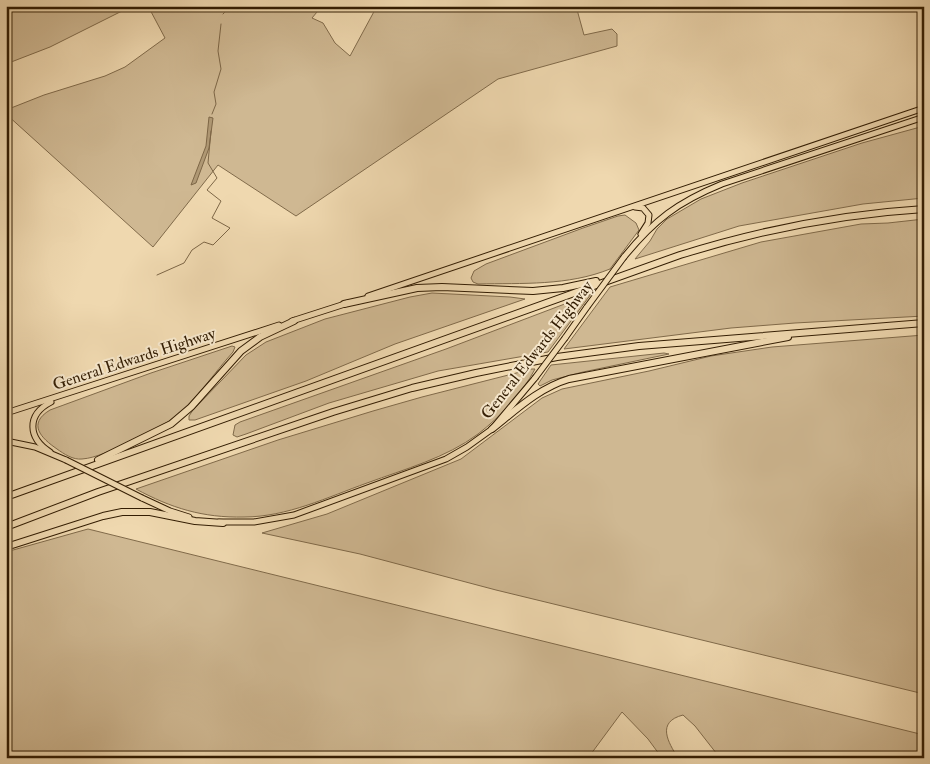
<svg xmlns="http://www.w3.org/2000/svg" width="930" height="764" font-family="'IM FELL Double Pica',serif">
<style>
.green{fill:#cfb892;stroke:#806a4a}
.water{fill:#af9874;stroke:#7d6646}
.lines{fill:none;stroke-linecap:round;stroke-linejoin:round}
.stream{stroke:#7d6646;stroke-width:1}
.major-casing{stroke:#321c02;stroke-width:7}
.highway-casing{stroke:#321c02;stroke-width:8}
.major{stroke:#efd8af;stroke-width:5}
.highway{stroke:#efd8af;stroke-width:6}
.major-bridge-casing{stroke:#321c02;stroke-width:7;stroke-linecap:butt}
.major-bridge{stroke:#efd8af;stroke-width:5}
.labels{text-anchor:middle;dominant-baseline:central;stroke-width:4;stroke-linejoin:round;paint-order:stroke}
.street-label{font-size:16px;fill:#321c02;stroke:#f5e6cb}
</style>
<rect width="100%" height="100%" fill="#efd8af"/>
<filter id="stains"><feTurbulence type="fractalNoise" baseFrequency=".004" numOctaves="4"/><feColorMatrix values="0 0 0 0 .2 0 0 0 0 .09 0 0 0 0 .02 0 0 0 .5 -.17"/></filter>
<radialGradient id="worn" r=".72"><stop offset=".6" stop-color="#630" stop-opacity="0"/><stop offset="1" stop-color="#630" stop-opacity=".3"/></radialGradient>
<!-- green -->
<g class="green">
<polygon points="6,6 132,6 50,47 6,64"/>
<polygon points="148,6 322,6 312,18 323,23 335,43 350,56 377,6 576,6 584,35 612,29 617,34 617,46 498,79 296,216 218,165 153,247 6,114 6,110 44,95 105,76 125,67 165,38"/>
<polygon points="924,126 924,198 863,204 739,226 635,259 650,241 657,229 667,219 701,199 742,183 862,143"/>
<path d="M 625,215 L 636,223 L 639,230 L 610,269 C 568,286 522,283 478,284 L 473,282 L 471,278 L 474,271 L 486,264 L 583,228 L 618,216 Z"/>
<polygon points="924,219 924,316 795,323 731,328 564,349 610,287 761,242 861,224 888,223"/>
<polygon points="432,293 510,297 525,299 395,344 306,381 195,420 189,420 189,416 193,410 246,355 266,342 325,319 410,297"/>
<polygon points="591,294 548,352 438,371 329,403 246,434 237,437 233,435 235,425 240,422 446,349"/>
<polygon points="924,335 924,694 496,590 360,554 262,533 327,514 461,459 542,398 562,389 649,371 711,356 772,347"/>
<path d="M 232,346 L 235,347 L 233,352 C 214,373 197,399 175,417 C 160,428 141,435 124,444 C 112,450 96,458 82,459 C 73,460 64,454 57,449 C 41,438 27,424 50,410 L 151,373 Z"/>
<polygon points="664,353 669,354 583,372 552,380 540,386 538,384 551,365"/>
<path d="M 532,369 L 535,369 C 522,394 500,417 478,434 C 446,458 405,469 367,483 C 328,497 287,517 244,517 C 203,518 171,508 136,489 L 278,440 L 373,411 L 422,397 Z"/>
<path d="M 88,529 L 924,735 L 924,758 L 720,758 L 695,726 L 683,715 C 656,722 668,742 678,758 L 662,758 L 648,739 L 622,712 L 588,758 L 6,758 L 6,552 Z"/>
</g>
<!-- water -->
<polygon class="water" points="209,117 213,118 209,148 196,183 191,185 206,146"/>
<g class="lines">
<!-- stream -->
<g class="stream">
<polyline points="223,14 231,6"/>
<polyline points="212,114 216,104 214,92 221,69 218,51 221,24"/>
<polyline points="157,275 184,263 192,250 204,242 213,245 230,228 212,218 221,201 207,190 217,178 208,163 211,131"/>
</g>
<!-- major casing -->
<g class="major-casing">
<g id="major">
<polyline points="635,207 643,208 649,215 648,223 641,234"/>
<path d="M 624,257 C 654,220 678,202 722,184 L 924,117"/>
<polyline points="368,296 924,108"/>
<polyline points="292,321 348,303"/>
<polyline points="565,338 587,307"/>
<polyline points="6,413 279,325"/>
<polyline points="6,441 35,447 66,460"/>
<path d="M 50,452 C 28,438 26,415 51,402"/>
<polyline points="142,498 170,511 189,517"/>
<polyline points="219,522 254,522 294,515 446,459 467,447 492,429 535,378"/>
</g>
</g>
<!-- highway casing -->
<g class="highway-casing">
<g id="highway">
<polyline points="344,304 417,288 442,287 533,291 563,288 596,281"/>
<path d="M 492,429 C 516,410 539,388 569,379 L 788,337"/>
<polyline points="98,460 171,424 191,407 241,351 260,337 294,321"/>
<path d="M 6,497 L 680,255 C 760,230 841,214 924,209"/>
<polyline points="6,527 98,492 333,412 412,388 476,373 557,357 639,346 924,323"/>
<polyline points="6,547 103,516 122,512 150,512 195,521 223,523"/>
</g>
</g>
<!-- major -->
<use href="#major" class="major"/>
<!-- highway -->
<use href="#highway" class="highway"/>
<!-- major-bridge casing -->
<g class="major-bridge-casing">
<g id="major-bridge">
<polyline points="587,307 624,257"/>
<polyline points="535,378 565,338"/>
<polyline points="66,460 142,498"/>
</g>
</g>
<!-- major-bridge -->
<use href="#major-bridge" class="major-bridge"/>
</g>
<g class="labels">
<!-- street labels -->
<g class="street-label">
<text transform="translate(537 350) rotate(-52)">General Edwards Highway</text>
<text transform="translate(134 359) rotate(-18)">General Edwards Highway</text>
</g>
</g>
<!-- margin -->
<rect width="930" height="764" fill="none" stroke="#efd8af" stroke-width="25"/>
<rect x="8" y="8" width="915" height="749" fill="none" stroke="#321c02" stroke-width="2.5"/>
<rect x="12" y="12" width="905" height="739" fill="none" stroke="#321c02"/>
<rect width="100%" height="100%" filter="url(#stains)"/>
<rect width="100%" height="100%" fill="url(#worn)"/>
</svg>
